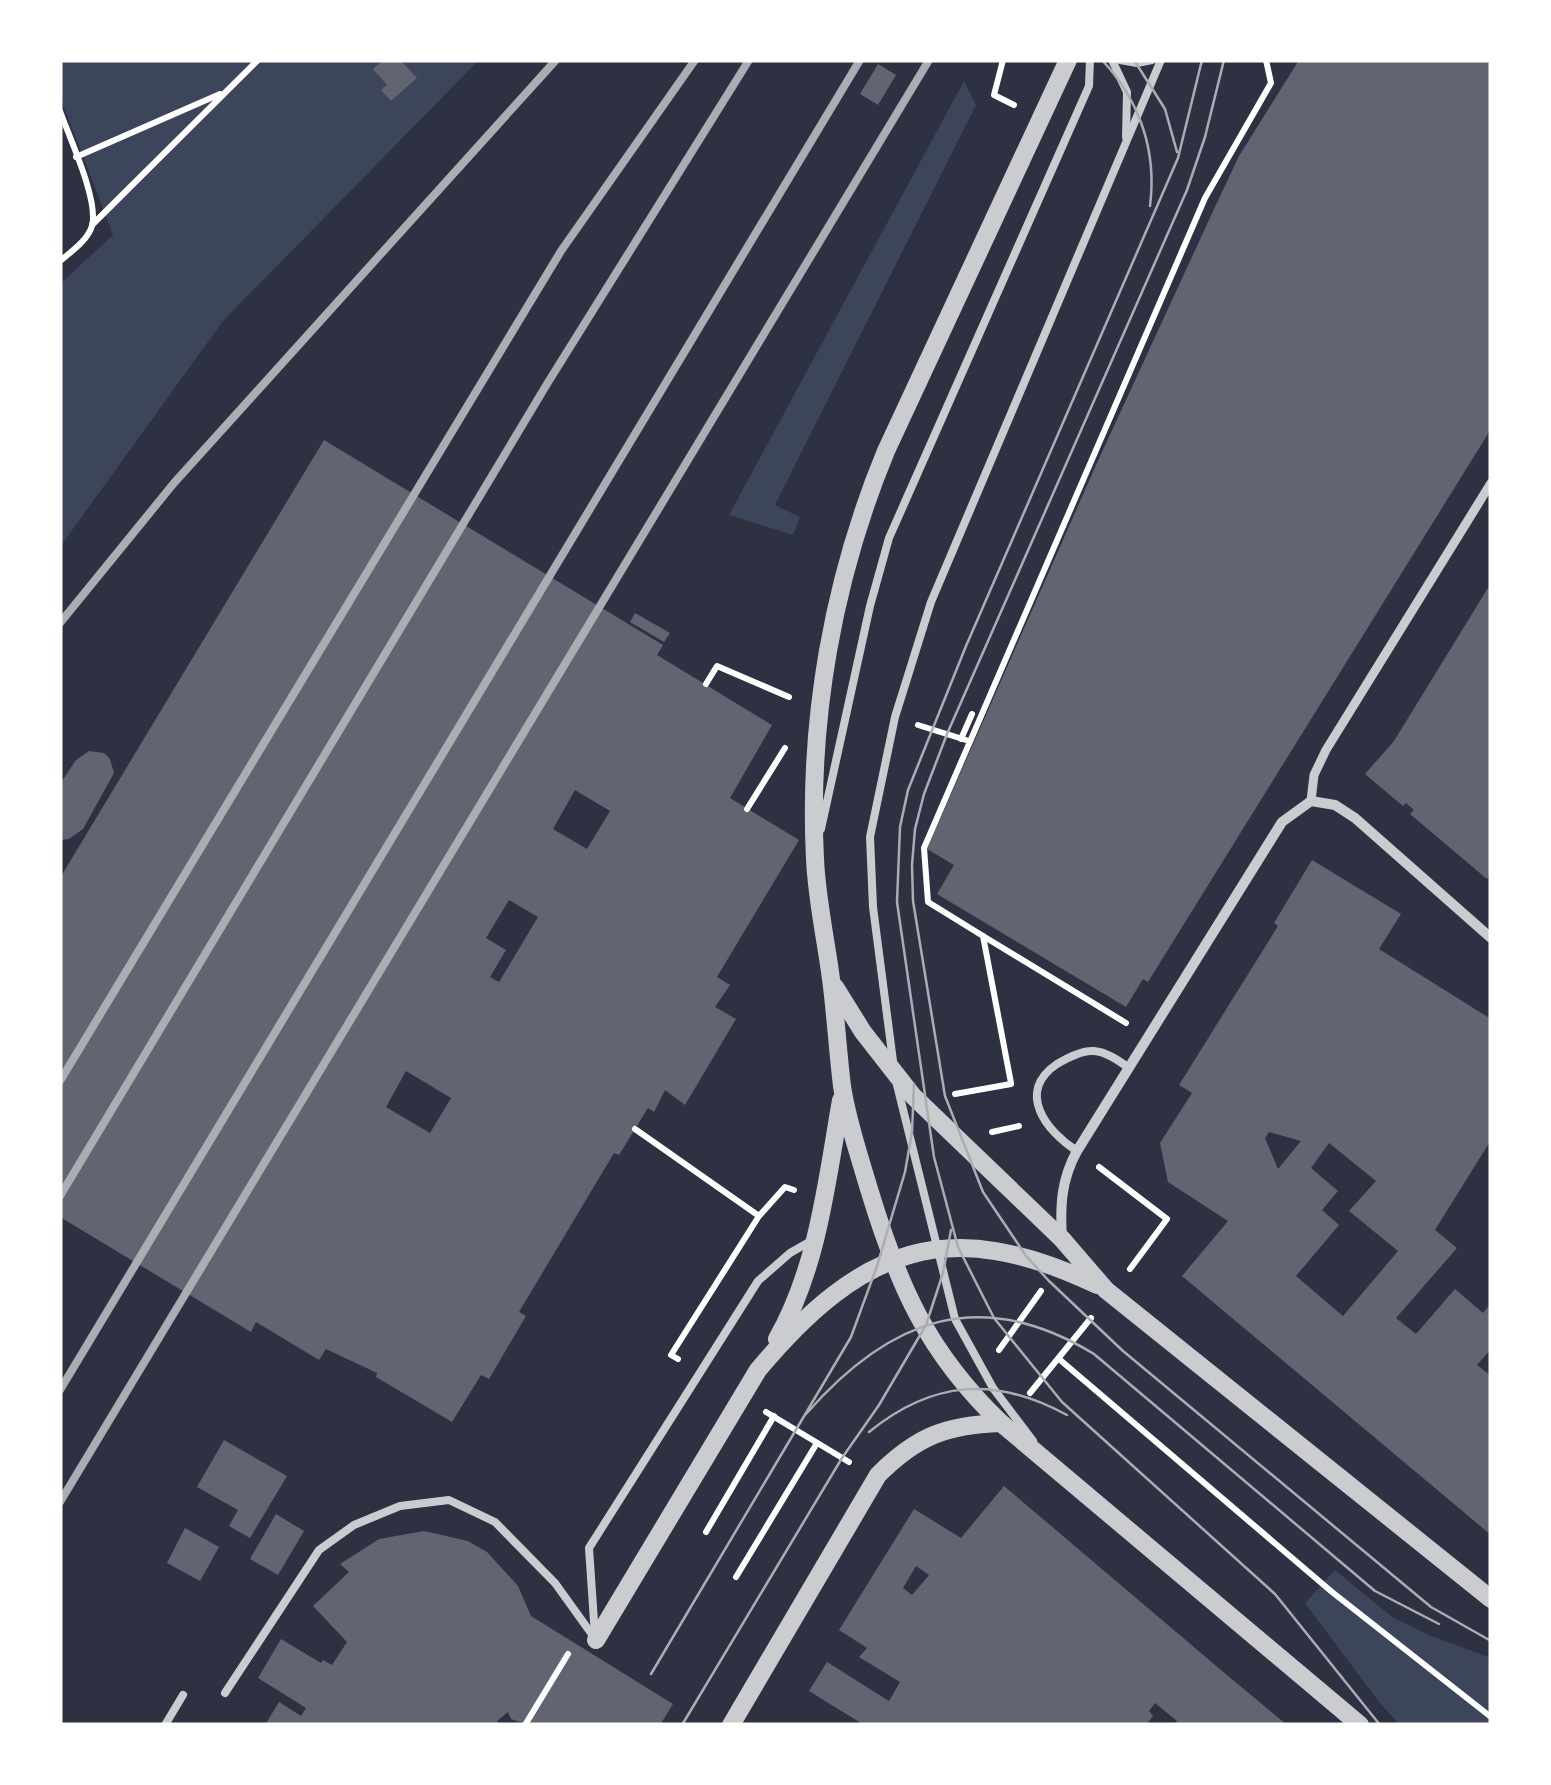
<svg xmlns="http://www.w3.org/2000/svg" width="1551" height="1785" font-family="'Times New Roman',serif">
<style>
.green{fill:#3c4559}
.building{fill:#626471;fill-rule:evenodd}
.lines{fill:none;stroke-linecap:round;stroke-linejoin:round}
.path{stroke:#fff;stroke-width:6}
.service{stroke:#caccd0;stroke-width:8}
.pedestrian{stroke:#caccd0;stroke-width:9}
.minor{stroke:#caccd0;stroke-width:10}
.tertiary{stroke:#caccd0;stroke-width:18}
.tram{stroke:#abadb3;stroke-width:2.5}
.rail{stroke:#abadb3;stroke-width:8}
</style>
<rect width="100%" height="100%" fill="#2d3142"/>
<!-- green -->
<g class="green">
<polygon points="60,60 479,60 223,321 60,547 60,284 113,235 60,97"/>
<polygon points="964,81 976,105 775,505 800,517 793,535 729,515"/>
<polygon points="1335,1570 1392,1617 1429,1635 1491,1658 1491,1725 1400,1725 1379,1702 1305,1603"/>
</g>
<!-- building -->
<g class="building">
<polygon points="383,60 400,60 417,78 391,101 381,90 387,85 373,69"/>
<polygon points="1299,60 1491,60 1491,429 1148,982 1143,979 1126,1007 937,894 954,865 927,849 1096,465 1214,209 1239,156"/>
<polygon points="878,64 896,75 878,105 860,94"/>
<path d="M 324,440 L 663,645 L 657,655 L 772,725 L 730,798 L 799,840 L 717,977 L 730,985 L 715,1007 L 736,1019 L 685,1105 L 665,1090 L 654,1112 L 648,1108 L 619,1155 L 614,1153 L 519,1312 L 526,1316 L 489,1379 L 481,1375 L 452,1422 L 376,1377 L 377,1373 L 326,1349 L 319,1360 L 256,1322 L 251,1332 L 60,1217 L 60,878 ZM 575,790 L 610,811 L 587,849 L 553,829 ZM 509,900 L 538,917 L 499,982 L 490,977 L 506,950 L 486,938 ZM 406,1071 L 451,1098 L 430,1133 L 386,1107 Z"/>
<polygon points="1491,583 1491,874 1487,879 1410,814 1414,810 1406,803 1403,806 1365,774 1394,741"/>
<polygon points="635,613 670,633 664,642 630,622"/>
<polygon points="89,751 104,753 110,759 114,773 83,829 69,839 60,840 60,784 76,760"/>
<path d="M 1312,860 L 1401,914 L 1379,949 L 1491,1019 L 1491,1140 L 1435,1230 L 1457,1248 L 1396,1318 L 1416,1334 L 1455,1289 L 1483,1313 L 1491,1303 L 1491,1349 L 1477,1365 L 1491,1376 L 1491,1535 L 1182,1276 L 1228,1221 L 1168,1182 L 1160,1143 L 1192,1093 L 1179,1085 L 1278,926 L 1274,923 ZM 1269,1132 L 1301,1141 L 1278,1169 L 1265,1138 ZM 1329,1143 L 1376,1181 L 1349,1211 L 1398,1251 L 1343,1316 L 1296,1276 L 1339,1225 L 1322,1210 L 1338,1191 L 1311,1168 Z"/>
<polygon points="224,1440 287,1476 250,1538 229,1526 238,1510 197,1487"/>
<path d="M 1004,1486 L 1221,1670 L 1287,1725 L 1174,1725 L 1177,1721 L 1155,1703 L 1149,1711 L 1153,1716 L 1146,1725 L 864,1725 L 809,1691 L 827,1662 L 889,1701 L 900,1682 L 859,1657 L 867,1648 L 839,1630 L 914,1509 L 961,1538 ZM 916,1566 L 929,1575 L 912,1595 L 903,1588 Z"/>
<polygon points="276,1514 304,1531 278,1575 250,1559"/>
<polygon points="185,1528 219,1547 200,1581 167,1563"/>
<polygon points="424,1531 468,1541 487,1552 518,1586 531,1616 673,1704 660,1725 529,1725 511,1719 508,1712 497,1721 501,1725 265,1725 279,1702 301,1716 306,1708 258,1678 281,1639 321,1663 323,1660 332,1665 347,1642 313,1606 349,1572 340,1564 379,1539"/>
</g>
<g class="lines">
<!-- path -->
<g class="path">
<polyline points="1003,60 994,95 1014,105"/>
<path d="M 60,111 C 69,137 99,200 92,226 C 87,241 72,251 60,261"/>
<polyline points="76,157 220,94"/>
<polyline points="92,225 258,60"/>
<polyline points="706,684 717,666 789,697"/>
<polyline points="918,725 969,741"/>
<polyline points="961,739 972,714"/>
<polyline points="747,809 785,748"/>
<polyline points="983,936 1126,1023"/>
<polyline points="1011,1083 983,936 928,902 924,848 1205,198 1271,83 1266,60"/>
<polyline points="955,1094 1011,1084"/>
<polyline points="635,1129 759,1216 671,1355 678,1359"/>
<polyline points="992,1132 1019,1126"/>
<polyline points="1099,1167 1167,1219 1130,1269"/>
<polyline points="759,1216 785,1187 794,1190"/>
<polyline points="999,1350 1041,1291"/>
<polyline points="1059,1359 1332,1592 1491,1717"/>
<polyline points="1030,1393 1091,1318"/>
<polyline points="766,1412 849,1462"/>
<polyline points="706,1532 774,1416"/>
<polyline points="736,1577 817,1443"/>
<polyline points="525,1725 568,1654"/>
</g>
<!-- service -->
<g class="service">
<polyline points="1112,60 1127,92 1126,137"/>
<polyline points="1120,60 1137,63 1152,60"/>
<polyline points="821,829 870,606 889,538 1089,86 1090,60"/>
<polyline points="893,1061 873,907 870,837 895,717 931,602 1161,60"/>
<polyline points="897,1085 955,1319 993,1388 1033,1441"/>
<path d="M 1077,1151 C 1047,1132 1015,1092 1057,1064 C 1067,1058 1082,1050 1094,1051 C 1107,1052 1119,1061 1129,1068"/>
<polyline points="595,1636 589,1548 758,1281 790,1253 811,1241"/>
<polyline points="225,1693 319,1550 354,1525 400,1506 449,1500 495,1522 555,1583 596,1640"/>
<polyline points="165,1725 183,1695"/>
</g>
<!-- pedestrian -->
<polyline class="pedestrian" points="1311,801 1314,775 1326,750 1491,483"/>
<!-- minor -->
<path class="minor" d="M 1062,1239 C 1060,1206 1061,1180 1077,1151 L 1282,822 L 1311,801 L 1335,805 L 1355,818 L 1491,938"/>
<!-- tertiary -->
<g class="tertiary">
<path d="M 1068,60 L 886,451 C 833,579 808,720 815,859 C 817,903 827,944 832,987 C 836,1020 838,1053 842,1086 C 847,1120 859,1155 869,1189 C 898,1285 927,1352 1001,1423 L 1360,1725"/>
<polyline points="835,987 863,1032 913,1096 1062,1239 1106,1290 1491,1599"/>
<path d="M 777,1339 C 818,1267 827,1180 841,1100"/>
<path d="M 596,1640 L 758,1370 C 861,1247 948,1214 1097,1285"/>
<path d="M 731,1725 L 878,1475 C 917,1436 946,1425 1001,1423"/>
</g>
<!-- tram -->
<g class="tram">
<path d="M 1102,60 C 1140,101 1157,151 1150,206"/>
<polyline points="1134,60 1165,109 1177,152"/>
<polyline points="1202,60 1178,158 966,646 908,790 900,827 897,902 934,1157 958,1247 994,1318 1062,1402 1275,1594 1380,1725"/>
<polyline points="1224,60 1205,137 1187,190 947,734 924,794 915,829 912,865 913,901 945,1096 983,1192 1026,1256 1049,1281 1123,1351 1431,1607 1491,1641"/>
<path d="M 806,1414 C 889,1319 979,1284 1094,1354 L 1375,1591 L 1439,1624"/>
<path d="M 869,1432 C 933,1380 995,1376 1067,1415"/>
<polyline points="651,1674 851,1337 877,1266 905,1172 912,1132 914,1084"/>
<polyline points="682,1725 842,1458 879,1405 926,1325 943,1273 951,1230"/>
</g>
<!-- rail -->
<g class="rail">
<polyline points="60,623 174,483 556,60"/>
<polyline points="60,1081 561,251 695,60"/>
<polyline points="60,1196 547,384 749,60"/>
<polyline points="60,1390 860,60"/>
<polyline points="60,1502 929,60"/>
</g>
</g>
<!-- border -->
<rect width="1551" height="1785" fill="none" stroke="#ffffff" stroke-width="125"/>
</svg>
